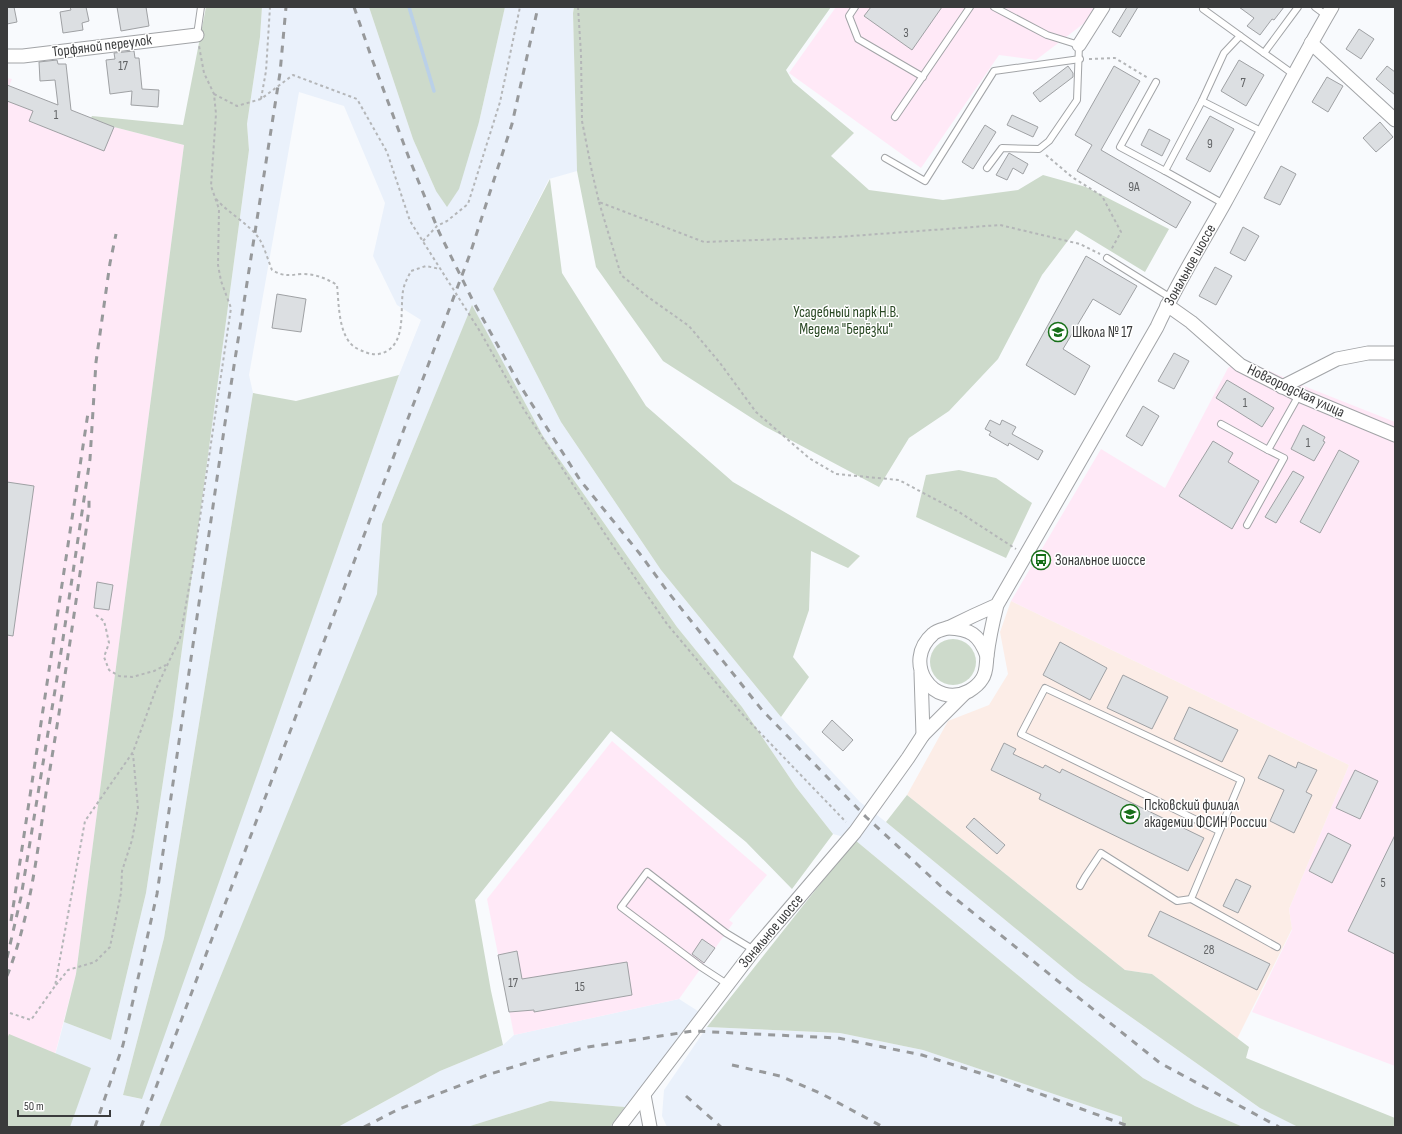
<svg xmlns="http://www.w3.org/2000/svg" width="1402" height="1134" font-family="'Sofia Sans Condensed',sans-serif">
<style>
.built{fill:#eaf1fb;fill-rule:evenodd}
.industrial{fill:#ffe9f7}
.education{fill:#fcede7}
.green{fill:#cddacb}
.lines{fill:none;stroke-linecap:round;stroke-linejoin:round}
.stream{stroke:#bad0e8;stroke-width:3.5}
.building{fill:#dcdfe2;stroke:#9fa1a4}
.lane-casing{stroke:#a2a4a7;stroke-width:8}
.street-casing{stroke:#a2a4a7;stroke-width:15}
.path{stroke:#b4b6b8;stroke-width:2;stroke-dasharray:3 3;stroke-linecap:butt}
.lane{stroke:#fff;stroke-width:6}
.street{stroke:#fff;stroke-width:13}
.rail{stroke:#97999b;stroke-width:3;stroke-dasharray:7 7;stroke-linecap:butt}
.labels{text-anchor:middle;dominant-baseline:central;stroke-width:3;stroke-linejoin:round;paint-order:stroke}
.number-label{font-size:13px;fill:#626466}
.street-label{font-size:15px;fill:#3a3b3c;stroke:#fff}
.park-label{font-size:15px;fill:#294823;stroke:#fff}
.poi-label{font-size:15px;fill:#3a3b3c;stroke:#fff;text-anchor:start}
</style>
<rect width="100%" height="100%" fill="#f8fafd"/>
<!-- built -->
<g class="built">
<path d="M 262,7 L 369,7 L 413,139 L 436,191 L 479,122 L 505,7 L 574,7 L 573,13 L 577,171 L 549,179 L 493,289 L 561,422 L 661,570 L 781,717 L 860,802 L 886,822 L 1077,979 L 1260,1108 L 1298,1127 L 1243,1127 L 1195,1106 L 1143,1078 L 1043,996 L 855,840 L 833,834 L 796,787 L 742,707 L 677,627 L 543,436 L 472,306 L 382,524 L 378,594 L 159,1127 L 36,1127 L 64,1022 L 111,1040 L 146,893 L 173,716 L 249,150 L 247,124 L 260,37 ZM 299,92 L 344,106 L 385,203 L 373,256 L 397,305 L 421,320 L 399,375 L 141,1099 L 123,1095 L 164,938 L 253,393 L 249,375 Z"/>
<polygon points="679,999 701,1013 625,1107 550,1101 467,1127 338,1127 440,1071 503,1045 514,1035"/>
<polygon points="707,1027 840,1033 923,1050 1122,1117 1122,1127 667,1127 662,1116 664,1090"/>
</g>
<!-- industrial -->
<g class="industrial">
<polygon points="836,7 1096,7 1087,21 1036,60 999,55 921,168 789,73"/>
<polygon points="7,78 12,79 9,86 114,127 184,145 76,974 36,1127 7,1127"/>
<polygon points="1242,359 1304,386 1395,422 1395,1066 1252,1012 1292,930 1289,909 1349,765 1011,601 1101,449 1165,488 1228,368"/>
<polygon points="612,741 767,875 729,920 733,923 679,999 514,1035 487,899"/>
</g>
<!-- education -->
<polygon class="education" points="1011,601 1349,765 1289,909 1292,929 1237,1039 1152,974 1125,970 907,795 948,721 989,705 1008,674 1000,632"/>
<!-- green -->
<g class="green">
<polygon points="206,7 262,7 260,37 247,124 249,150 173,716 146,893 111,1040 64,1022 76,974 184,145 114,127 91,118 92,116 183,125"/>
<polygon points="369,7 505,7 479,122 459,189 447,207 436,191 413,139"/>
<polygon points="574,7 831,7 786,70 793,82 854,133 831,156 869,190 943,200 1018,190 1043,175 1086,187 1169,229 1145,272 1076,230 1042,275 998,359 949,411 909,438 879,487 764,426 663,361 596,267 577,171 573,13"/>
<polygon points="550,179 562,273 646,406 733,482 860,556 848,568 811,551 809,610 793,657 809,677 781,717 661,570 561,422 493,289"/>
<polygon points="472,305 543,436 677,627 742,707 796,787 833,834 792,889 746,842 611,731 475,900 491,991 503,1045 440,1071 338,1127 159,1127 377,594 382,524"/>
<polygon points="399,375 142,1099 123,1095 164,938 253,393 296,401"/>
<polygon points="959,470 996,478 1032,503 1006,558 916,517 926,475"/>
<circle cx="953" cy="662" r="23"/>
<polygon points="907,795 1125,970 1152,974 1249,1047 1246,1058 1395,1118 1395,1127 1298,1127 1260,1108 1077,979 886,822"/>
<polygon points="855,840 1043,996 1143,1078 1195,1106 1243,1127 1122,1127 1122,1117 923,1050 840,1033 707,1027"/>
<polygon points="9,1034 91,1068 70,1127 7,1127 7,1039"/>
<polygon points="550,1101 625,1107 610,1127 467,1127"/>
</g>
<g class="lines">
<!-- stream -->
<polyline class="stream" points="409,7 434,91"/>
</g>
<!-- building -->
<g class="building">
<polygon points="7,7 14,7 17,22 7,24"/>
<polygon points="70,7 86,7 89,21 82,23 83,30 63,33 60,12 71,10"/>
<polygon points="117,7 146,7 149,26 121,31"/>
<polygon points="871,7 942,7 912,50 864,16"/>
<polygon points="1127,7 1138,7 1120,37 1112,32"/>
<polygon points="1239,7 1284,7 1274,20 1272,19 1260,35 1247,26 1254,18"/>
<polygon points="1359,29 1374,39 1361,59 1346,49"/>
<polygon points="134,51 135,58 139,58 142,89 159,90 158,107 131,105 132,91 110,94 106,60 115,59 114,53"/>
<polygon points="57,60 58,64 66,64 71,110 114,127 104,151 29,121 33,111 7,101 7,85 58,105 55,80 40,81 39,62"/>
<polygon points="1239,60 1264,75 1246,106 1221,91"/>
<polygon points="1068,66 1073,73 1073,77 1040,102 1033,93"/>
<polygon points="1114,66 1140,81 1101,150 1191,202 1176,228 1077,171 1092,145 1075,135"/>
<polygon points="1387,66 1395,72 1395,95 1376,79"/>
<polygon points="1327,77 1343,86 1328,112 1312,102"/>
<polygon points="1012,115 1038,127 1033,137 1007,125"/>
<polygon points="1210,116 1234,129 1210,172 1186,159"/>
<polygon points="1380,122 1393,137 1376,152 1363,138"/>
<polygon points="985,125 996,132 973,169 962,162"/>
<polygon points="1149,129 1170,140 1162,156 1141,145"/>
<polygon points="1009,153 1028,164 1023,174 1013,168 1007,180 996,175"/>
<polygon points="1281,166 1296,174 1280,205 1264,198"/>
<polygon points="1243,227 1259,236 1245,261 1230,253"/>
<polygon points="1086,256 1137,286 1120,315 1093,299 1063,349 1090,366 1075,395 1026,365"/>
<polygon points="1215,267 1232,276 1216,305 1199,296"/>
<polygon points="277,294 306,299 301,332 272,328"/>
<polygon points="1174,353 1189,361 1174,389 1158,381"/>
<polygon points="1227,380 1274,408 1262,427 1216,398"/>
<polygon points="1143,406 1159,416 1142,446 1126,436"/>
<polygon points="990,420 1000,425 1002,420 1016,427 1012,434 1043,451 1038,460 1009,443 1008,446 989,435 991,432 985,429"/>
<polygon points="1303,425 1325,437 1323,441 1325,442 1314,461 1291,449"/>
<polygon points="1213,441 1233,453 1228,462 1259,481 1232,529 1179,496"/>
<polygon points="1339,450 1359,461 1320,533 1300,522"/>
<polygon points="1293,471 1304,477 1276,523 1265,517"/>
<polygon points="7,482 34,486 13,636 7,635"/>
<polygon points="97,582 113,585 109,610 94,608"/>
<polygon points="1060,642 1107,668 1090,700 1043,675"/>
<polygon points="1123,675 1168,697 1152,729 1107,708"/>
<polygon points="1189,707 1238,730 1222,762 1174,739"/>
<polygon points="832,720 853,740 843,751 822,732"/>
<polygon points="1004,743 1016,749 1013,754 1043,768 1045,765 1060,773 1062,769 1204,838 1188,871 1039,799 1041,794 991,770"/>
<polygon points="1269,755 1296,768 1298,762 1317,770 1306,792 1312,795 1294,833 1270,821 1284,790 1258,778"/>
<polygon points="1355,770 1378,781 1360,819 1336,808"/>
<polygon points="974,818 1005,845 997,854 966,827"/>
<polygon points="1328,833 1351,845 1332,883 1309,871"/>
<polygon points="1395,835 1395,954 1348,931"/>
<polygon points="1236,879 1251,886 1238,913 1223,906"/>
<polygon points="1160,911 1270,964 1257,990 1148,936"/>
<polygon points="702,939 715,948 704,963 692,954"/>
<polygon points="517,951 522,979 627,962 632,995 534,1012 534,1010 509,1012 498,955"/>
</g>
<g class="lines">
<!-- lane casing -->
<g class="lane-casing">
<g id="lane">
<polyline points="855,7 849,16 858,39 923,77"/>
<polyline points="1204,7 1203,9 1293,74"/>
<polyline points="1315,7 1327,16"/>
<polyline points="197,35 201,7"/>
<polyline points="1264,53 1298,7"/>
<polyline points="1156,82 1120,147 1165,171"/>
<polyline points="1202,101 1263,132"/>
<polyline points="895,117 970,7"/>
<polyline points="885,158 925,181 994,71 1080,59"/>
<polyline points="987,168 1002,148 1039,149 1049,141 1077,100 1079,45 1047,35 994,7"/>
<polyline points="1224,204 1165,171 1202,101 1224,53 1240,36"/>
<polyline points="1107,258 1171,298"/>
<polyline points="1221,424 1268,450 1299,395"/>
<polyline points="1247,525 1284,458 1268,450"/>
<polyline points="1219,831 1021,734 1045,688 1241,780 1191,899 1277,947"/>
<polyline points="1080,886 1085,877 1101,853 1177,901 1191,899"/>
<polyline points="727,984 701,967 621,907 647,872 726,933 754,950"/>
</g>
</g>
<!-- street casing -->
<g class="street-casing">
<g id="street">
<polyline points="1311,43 1395,120"/>
<polyline points="1079,45 1103,7"/>
<polyline points="7,56 23,56 197,35"/>
<polyline points="1167,305 1191,322 1240,365 1299,395 1395,435"/>
<polyline points="1282,387 1337,359 1368,353 1395,353"/>
<path d="M 997,605 C 981,612 966,619 950,627 C 945,629 937,630 933,634 C 901,662 933,710 969,691 C 974,688 979,684 982,679 C 987,672 986,664 987,656 C 989,639 993,621 997,605 L 1157,327 C 1176,285 1201,245 1224,204 C 1260,139 1294,72 1332,7"/>
<path d="M 948,628 C 970,629 979,634 987,656"/>
<polyline points="921,673 923,735"/>
<polyline points="644,1095 650,1127"/>
<polyline points="619,1127 754,950 855,832 908,758 923,735 964,694"/>
</g>
</g>
<!-- path -->
<g class="path">
<polyline points="578,7 581,54 582,121 592,172 599,202 704,242 838,237 1000,225 1080,244 1100,254"/>
<polyline points="1089,59 1115,58 1148,78"/>
<polyline points="214,94 237,106 261,99 293,75 357,99 387,152 410,221 481,333 523,408 607,537 667,624 744,716 846,822"/>
<polyline points="261,99 266,71 270,7"/>
<polyline points="1046,155 1072,177 1102,196 1121,232 1111,250"/>
<path d="M 216,199 C 228,213 251,225 260,240 C 265,249 268,260 272,270 C 284,277 289,275 302,274 C 315,274 326,278 337,285 C 339,304 338,340 358,349 C 369,354 376,357 387,351 C 406,340 400,309 403,291 C 404,284 408,277 411,271 L 426,266 L 440,269"/>
<polyline points="599,202 621,275 648,297 689,326 720,363 756,412 809,458 836,474 899,480 959,512 1016,549"/>
<polyline points="423,241 437,226 447,221 468,204 500,102 520,7"/>
<polyline points="96,615 104,621 106,629 109,643 104,657 109,670 119,676 132,677 154,671 166,665"/>
<polyline points="56,985 68,970 95,962 110,947 121,893 122,871 132,840 138,808 133,754"/>
<polyline points="10,1013 31,1020 55,986 85,821 133,752 156,689 180,638 193,565 231,308 221,281 218,265 219,209 211,186 216,114 214,94 204,73 199,46"/>
</g>
<!-- lane -->
<use href="#lane" class="lane"/>
<!-- street -->
<use href="#street" class="street"/>
<!-- rail -->
<g class="rail">
<polyline points="354,7 372,59 409,158 439,232 473,301 521,387 580,480 640,554 668,592 762,710 866,817 946,891 1084,1002 1160,1063 1279,1127"/>
<polyline points="11,921 88,413"/>
<polyline points="7,958 21,897 58,672 90,459 96,362 110,263 116,234"/>
<path d="M 7,976 C 30,918 37,854 46,793 C 62,698 76,604 89,509 L 89,496"/>
<polyline points="732,1065 780,1076 822,1094 883,1127"/>
<polyline points="686,1096 721,1127"/>
<polyline points="95,1127 123,1045 157,894 225,423 280,73 286,7"/>
<polyline points="141,1127 470,254 512,124 538,7"/>
<polyline points="364,1127 399,1109 487,1075 539,1059 588,1047 693,1031 838,1038 922,1055 1002,1080 1131,1127"/>
</g>
</g>
<!-- icons -->
<defs>
<g id="school-ring" transform="scale(1)"><circle r="9.5" fill="#fff" stroke="#176f19" stroke-width="1.5"/><path d="M0-5L7-2L0 1L-7-2ZM-4 1L0 2.5L4 1V4Q0 6-4 4Z" fill="#176f19"/></g>
<g id="bus-ring" transform="scale(1)"><circle r="9.5" fill="#fff" stroke="#176f19" stroke-width="1.5"/><path d="M-5-6H5V4H4V6H2V4H-2V6H-4V4H-5ZM-3.5-4V0h7V-4ZM-3.5 1.2v1.5H-2V1.2ZM2 1.2v1.5H3.5V1.2Z" fill="#176f19"/></g>
<g id="university-ring" transform="scale(1)"><circle r="9.5" fill="#fff" stroke="#176f19" stroke-width="1.5"/><path d="M0-5L7-2L0 1L-7-2ZM-4 1L0 2.5L4 1V4Q0 6-4 4Z" fill="#176f19"/></g>
</defs>
<g fill-rule="evenodd">
<use href="#school-ring" x="1058" y="332"/>
<use href="#bus-ring" x="1041" y="560"/>
<use href="#university-ring" x="1130" y="814"/>
</g>
<g class="labels">
<!-- number labels -->
<g class="number-label">
<text x="906" y="33">3</text>
<text x="123" y="66">17</text>
<text x="1243" y="83">7</text>
<text x="56" y="115">1</text>
<text x="1210" y="144">9</text>
<text x="1134" y="187">9А</text>
<text x="1245" y="403">1</text>
<text x="1308" y="443">1</text>
<text x="1383" y="883">5</text>
<text x="1209" y="950">28</text>
<text x="513" y="983">17</text>
<text x="580" y="987">15</text>
</g>
<!-- street labels -->
<g class="street-label">
<text transform="translate(102 46) rotate(-7)">Торфяной переулок</text>
<text transform="translate(1190 265) rotate(-61)">Зональное шоссе</text>
<text transform="translate(1296 391) rotate(25)">Новгородская улица</text>
<text transform="translate(771 931) rotate(-50)">Зональное шоссе</text>
</g>
<!-- park labels -->
<g class="park-label">
<text x="846" y="312">Усадебный парк Н.В.<tspan x="846" dy="17">Медема "Берёзки"</tspan></text>
</g>
<!-- poi labels -->
<g class="poi-label">
<text x="1072" y="332">Школа № 17</text>
<text x="1055" y="560">Зональное шоссе</text>
<text x="1144" y="805">Псковский филиал<tspan x="1144" dy="17">академии ФСИН России</tspan></text>
</g>
</g>
<!-- border -->
<rect width="1402" height="1134" fill="none" stroke="#3a3b3c" stroke-width="16"/>
<!-- scale -->
<path d="M18 1110v6h92v-6" fill="none" stroke="#3a3b3c" stroke-width="2"/>
<text x="24" y="1110" font-size="12" fill="#3a3b3c" stroke="#ffffff" stroke-width="3" paint-order="stroke">50 m</text>
</svg>
